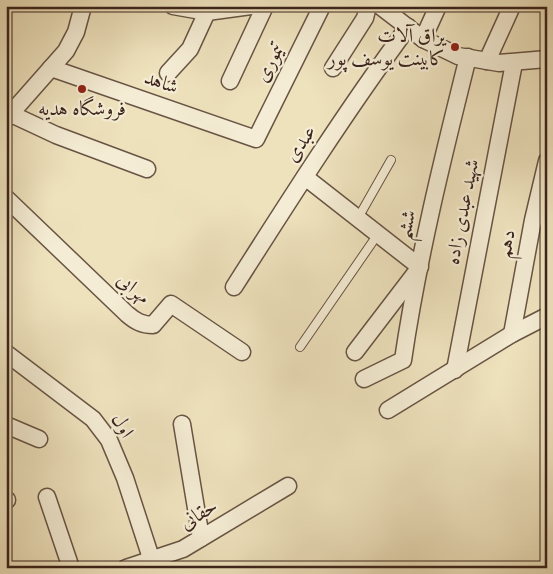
<svg xmlns="http://www.w3.org/2000/svg" width="553" height="574" font-family="'IM FELL English',Amiri,serif">
<style>
.lines{fill:none;stroke-linecap:round;stroke-linejoin:round}
.service-casing{stroke:#685444;stroke-width:10}
.minor-casing{stroke:#685444;stroke-width:19}
.service{stroke:#f4ecd4;stroke-width:8}
.minor{stroke:#f4ecd4;stroke-width:16}
.poi-dot{fill:#8f2418;stroke:#f4ecd4;stroke-width:2}
.labels{text-anchor:middle;dominant-baseline:central;stroke-width:4.5;stroke-linejoin:round;paint-order:stroke}
.poi-label{font-size:20px;fill:#3b241c;stroke:#f4ecd4;text-anchor:end}
.street-label{font-size:20px;fill:#3b241c;stroke:#f4ecd4}
</style>
<rect width="100%" height="100%" fill="#eee2bd"/>
<filter id="stains"><feTurbulence type="fractalNoise" baseFrequency=".004" numOctaves="4"/><feColorMatrix values="0 0 0 0 .2 0 0 0 0 .09 0 0 0 0 .02 0 0 0 .5 -.17"/></filter>
<radialGradient id="worn" r=".72"><stop offset=".6" stop-color="#630" stop-opacity="0"/><stop offset="1" stop-color="#630" stop-opacity=".3"/></radialGradient>
<g class="lines">
<!-- service casing -->
<g class="service-casing">
<g id="service">
<polyline points="358,218 391,160"/>
<polyline points="533,220 547,221"/>
<polyline points="300,347 378,234"/>
</g>
</g>
<!-- minor casing -->
<g class="minor-casing">
<g id="minor">
<polyline points="173,6 207,12 251,6"/>
<polyline points="380,6 423,39 458,56 499,63 547,59"/>
<polyline points="423,39 438,6"/>
<polyline points="487,61 512,6"/>
<polyline points="51,68 256,139 322,6"/>
<polyline points="333,68 365,18 368,6"/>
<polyline points="168,73 190,49 207,12"/>
<polyline points="230,81 265,6"/>
<polyline points="11,114 56,135 147,169"/>
<polyline points="6,119 66,51 76,32 83,6"/>
<polyline points="305,177 420,267 355,352"/>
<path d="M 6,198 L 127,314 C 135,321 142,325 153,325 L 171,304 L 242,352"/>
<path d="M 234,287 C 290,199 346,111 408,27"/>
<polyline points="512,334 533,220 547,161"/>
<polyline points="6,353 93,419 109,440 125,478 151,558"/>
<polyline points="455,370 514,63"/>
<path d="M 364,379 L 403,360 C 418,258 443,157 468,57"/>
<polyline points="388,410 512,334 547,316"/>
<polyline points="182,424 201,538"/>
<polyline points="6,425 39,439"/>
<polyline points="47,497 71,568"/>
<polyline points="6,500 7,500"/>
<polyline points="126,568 183,549 288,486"/>
</g>
</g>
<!-- service -->
<use href="#service" class="service"/>
<!-- minor -->
<use href="#minor" class="minor"/>
</g>
<!-- markers -->
<g class="poi-dot">
<circle cx="455" cy="47" r="5"/>
<circle cx="82" cy="89" r="5"/>
</g>
<g class="labels">
<!-- poi labels -->
<g class="poi-label">
<text x="445" y="36">یراق آلات<tspan x="445" dy="23">کابینت یوسف پور</tspan></text>
<text x="82" y="109" text-anchor="middle">فروشگاه هدیه</text>
</g>
<!-- street labels -->
<g class="street-label">
<text transform="translate(270 63) rotate(-63)">تیموری</text>
<text transform="translate(161 83) rotate(19)">شاهد</text>
<text transform="translate(301 144) rotate(-56)">عبدی</text>
<text transform="translate(463 212) rotate(-79)">شهید عبدی زاده</text>
<text transform="translate(407 225) rotate(-78)">ششم</text>
<text transform="translate(507 244) rotate(-80)">دهم</text>
<text transform="translate(133 289) rotate(41)">مهرابی</text>
<text transform="translate(122 426) rotate(59)">اول</text>
<text transform="translate(199 515) rotate(-31)">حقانی</text>
</g>
</g>
<!-- margin -->
<rect width="553" height="574" fill="none" stroke="#eee2bd" stroke-width="25"/>
<rect x="8" y="8" width="538" height="559" fill="none" stroke="#3b241c" stroke-width="2.5"/>
<rect x="12" y="12" width="528" height="549" fill="none" stroke="#3b241c"/>
<rect width="100%" height="100%" filter="url(#stains)"/>
<rect width="100%" height="100%" fill="url(#worn)"/>
</svg>
